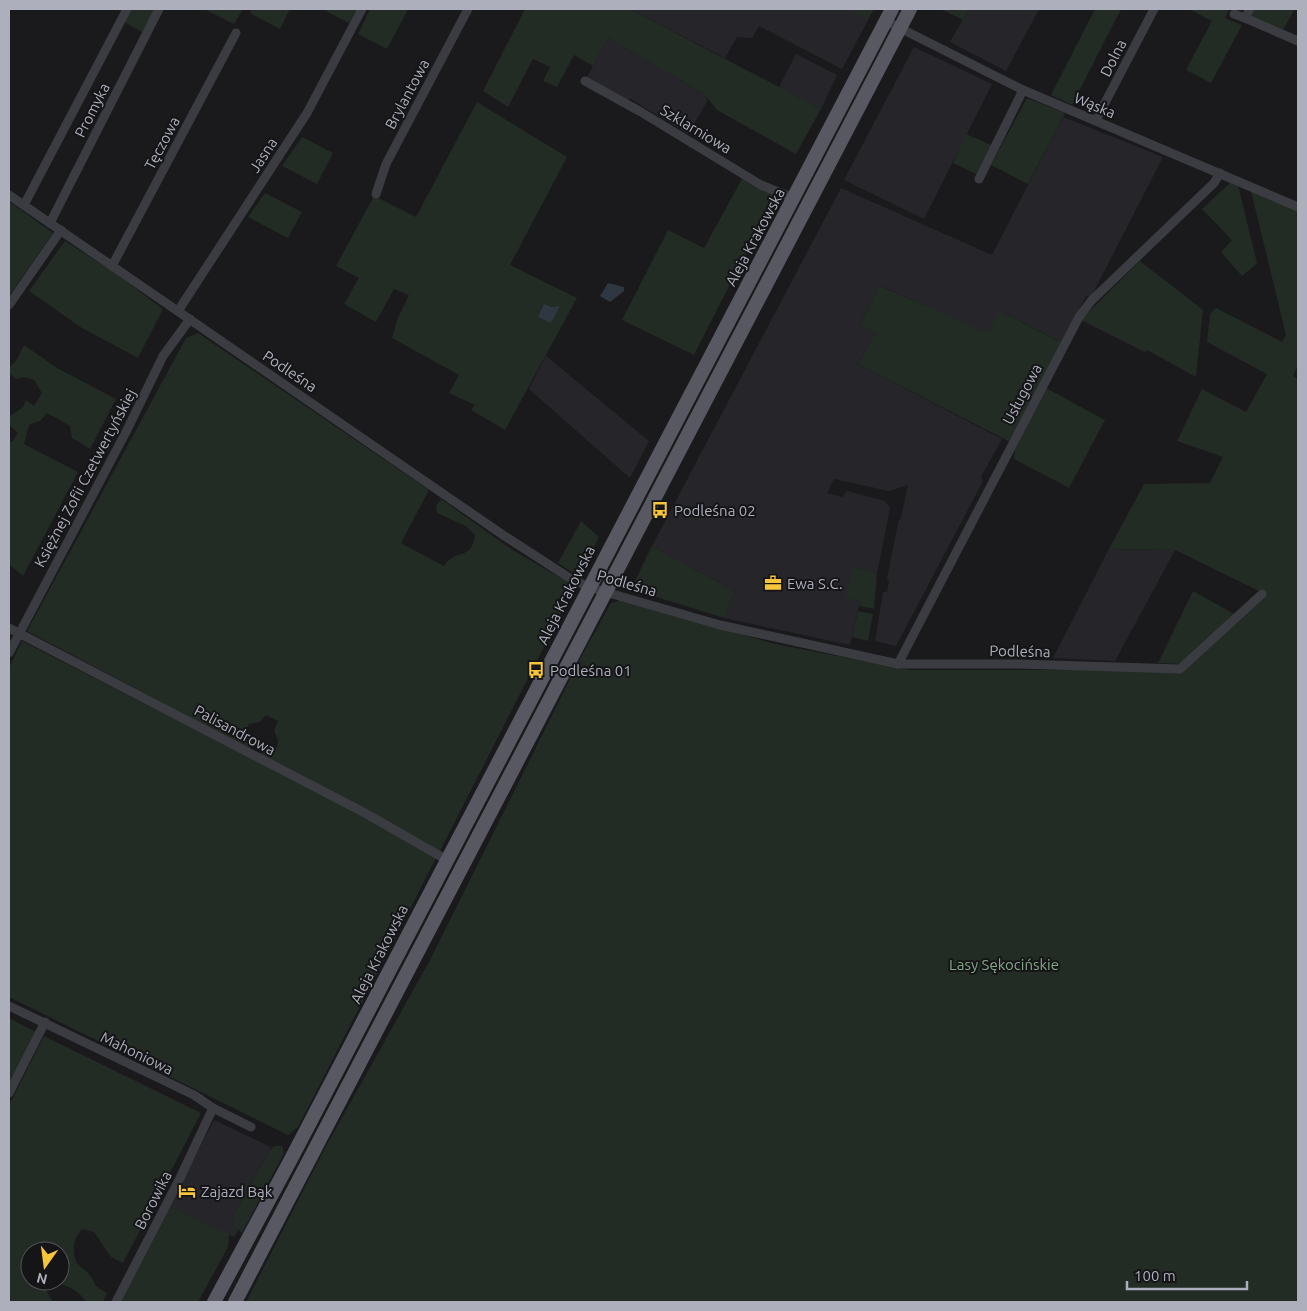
<svg xmlns="http://www.w3.org/2000/svg" width="1307" height="1311" font-family="Ubuntu,sans-serif">
<style>
.built{fill:#26262a}
.green{fill:#222b24;fill-rule:evenodd}
.water{fill:#2f3841}
.lines{fill:none;stroke-linecap:round;stroke-linejoin:round}
.street{stroke:#3b3c42;stroke-width:9}
.primary{stroke:#575861;stroke-width:14}
.labels{text-anchor:middle;dominant-baseline:central;stroke-width:4;stroke-linejoin:round;paint-order:stroke}
.street-label{font-size:15px;fill:#adb0bc;stroke:#151518}
.poi-label{font-size:15px;fill:#adb0bc;stroke:#151518;text-anchor:start}
.park-label{font-size:15px;fill:#84a788;stroke:#151518}
</style>
<rect width="100%" height="100%" fill="#1a1a1d"/>
<!-- built -->
<g class="built">
<polygon points="630,9 874,9 842,69 759,26 752,38 737,37 725,58"/>
<polygon points="969,9 1039,9 1006,71 950,42"/>
<polygon points="608,38 704,94 708,100 688,134 631,99 622,100 586,79"/>
<polygon points="914,47 992,84 924,219 844,180"/>
<polygon points="796,54 837,75 821,109 779,87"/>
<polygon points="1063,117 1163,157 1091,297 1086,296 1063,340 1059,341 1004,313 1002,308 988,334 881,286 860,324 875,333 858,364 1002,439 981,477 983,481 896,646 875,641 883,592 887,592 889,582 887,578 898,523 901,517 908,485 889,491 834,479 827,493 842,497 847,491 885,501 890,508 877,574 853,567 860,601 850,645 724,618 735,591 652,546 841,188 992,255"/>
<polygon points="546,356 649,441 630,478 529,389"/>
<polygon points="1109,549 1175,550 1115,661 1053,658"/>
<polygon points="214,1120 271,1147 233,1216 238,1230 234,1237 169,1206"/>
</g>
<!-- green -->
<g class="green">
<polygon points="131,9 156,9 144,33 124,22"/>
<polygon points="204,9 243,9 234,24"/>
<polygon points="252,9 290,9 280,29 250,13"/>
<polygon points="322,9 357,9 349,23"/>
<polygon points="370,9 408,9 387,49 358,34"/>
<polygon points="525,9 630,9 821,109 796,154 717,110 704,94 608,38 593,66 574,55 557,87 543,81 550,67 533,59 508,107 483,91"/>
<polygon points="847,9 874,9 868,19"/>
<polygon points="941,9 969,9 963,20"/>
<polygon points="1095,9 1121,9 1072,105 1051,95"/>
<polygon points="1189,9 1227,9 1229,10 1225,18 1242,25 1211,83 1186,70 1212,21"/>
<polygon points="1255,9 1295,9 1283,30 1251,16"/>
<polygon points="1027,98 1065,113 1028,184 991,165"/>
<polygon points="477,102 567,157 510,265 577,298 505,430 471,410 475,405 449,393 459,375 392,338 397,320 409,295 394,289 376,322 344,304 359,278 336,266 374,196 416,217"/>
<polygon points="966,134 991,145 976,174 953,163"/>
<polygon points="302,137 333,153 317,184 282,166"/>
<polygon points="743,177 775,196 694,355 622,320 668,230 704,248"/>
<polygon points="1231,182 1238,185 1257,263 1242,276 1221,252 1232,240 1202,209"/>
<polygon points="1251,191 1298,212 1298,365 1293,376 1298,379 1298,1302 246,1302 325,1148 430,960 580,659 611,603 621,600 775,644 910,670 1110,670 1179,673 1261,592 1175,550 1109,549 1144,484 1210,483 1223,457 1177,441 1202,389 1246,412 1267,374 1207,342 1210,314 1216,308 1282,342 1286,335"/>
<polygon points="265,193 302,212 288,238 248,217"/>
<polygon points="10,202 53,233 9,296"/>
<polygon points="65,241 115,273 163,309 138,358 82,328 29,291"/>
<polygon points="1140,261 1203,310 1196,377 1147,350 1145,352 1081,320"/>
<polygon points="880,286 988,333 1002,307 1004,313 1058,341 1063,340 1010,442 858,364 875,333 860,325"/>
<path d="M 198,333 L 429,490 L 401,543 L 444,566 C 457,547 471,562 475,535 L 466,526 L 437,513 L 436,506 L 441,499 L 514,551 L 575,586 L 439,853 L 259,754 L 263,750 L 274,749 L 277,747 L 278,740 L 274,731 L 278,721 L 266,715 L 260,722 L 249,724 L 243,737 L 250,742 L 250,749 L 27,631 L 186,338 Z"/>
<polygon points="24,345 57,368 116,399 90,449 72,438 70,426 47,413 40,421 29,425 24,444 78,472 23,576 9,564 9,441 12,442 18,433 9,425 9,417 23,407 26,400 34,406 42,393 34,380 24,377 16,379 9,373 9,368 16,361"/>
<polygon points="1046,388 1105,420 1069,488 1014,459 1015,449"/>
<polygon points="581,521 599,537 580,577 558,563"/>
<polygon points="652,546 735,591 724,618 631,589"/>
<polygon points="853,567 877,574 874,609 859,606 860,601 845,597"/>
<polygon points="1193,591 1236,615 1182,664 1158,663"/>
<polygon points="858,611 873,614 868,641 852,637"/>
<polygon points="22,641 359,813 436,858 298,1127 288,1135 9,997 9,668"/>
<polygon points="9,1018 36,1032 9,1084"/>
<path d="M 44,1036 L 201,1113 L 123,1263 L 111,1257 L 94,1232 L 82,1229 C 74,1237 71,1252 77,1263 C 80,1267 85,1270 89,1274 C 98,1286 91,1284 107,1293 L 103,1302 L 86,1302 C 80,1291 62,1281 50,1283 L 46,1290 L 53,1302 L 9,1302 L 9,1105 ZM 30,1251 L 60,1251 L 60,1281 L 30,1281 Z"/>
<polygon points="274,1146 282,1146 284,1153 242,1233 235,1226 233,1216 269,1151"/>
<polygon points="169,1206 229,1234 228,1247 198,1302 119,1302"/>
</g>
<!-- water -->
<g class="water">
<polygon points="608,283 624,287 624,291 610,302 600,296"/>
<polygon points="544,304 551,307 560,306 551,323 538,317"/>
</g>
<g class="lines">
<!-- street -->
<g class="street">
<polyline points="1250,9 1245,18 1298,41"/>
<polyline points="1234,14 1245,18"/>
<polyline points="886,21 1023,90 1298,207"/>
<polyline points="585,81 641,112 761,185 793,198"/>
<polyline points="1096,120 1154,9"/>
<polyline points="979,179 1023,90"/>
<polyline points="376,194 386,164 468,9"/>
<polyline points="9,195 503,535 568,577 588,587 720,625 898,664 1018,664 1180,669 1262,594"/>
<polyline points="24,205 127,9"/>
<polyline points="50,223 159,9"/>
<polyline points="112,266 236,33"/>
<polyline points="9,305 61,230"/>
<polyline points="178,311 307,113 362,9"/>
<polyline points="9,628 365,813 447,860"/>
<polyline points="9,653 127,430 163,356 190,319"/>
<polyline points="898,664 1079,317 1091,301 1214,183 1220,173"/>
<polyline points="9,1006 194,1095 213,1108 251,1127"/>
<polyline points="9,1093 45,1022"/>
<polyline points="116,1302 180,1178 213,1108"/>
</g>
<!-- primary -->
<g class="primary">
<polyline points="214,1302 290,1161 892,9"/>
<polyline points="235,1302 910,9"/>
</g>
</g>
<!-- icons -->
<defs>
<g id="bus-bare" transform="scale(1.35)"><path d="M-5-6H5V4H4V6H2V4H-2V6H-4V4H-5ZM-3.5-4V0h7V-4ZM-3.5 1.2v1.5H-2V1.2ZM2 1.2v1.5H3.5V1.2Z" fill="#f6c539" stroke="#151518" stroke-width="2.5" paint-order="stroke"/></g>
<g id="office-bare" transform="scale(1.35)"><path d="M-6-3h4V-5.5h4V-3h4V5H-6ZM-1-4.5V-3h2v-1.5ZM-6 0V1H6V0Z" fill="#f6c539" stroke="#151518" stroke-width="2.5" paint-order="stroke"/></g>
<g id="hotel-bare" transform="scale(1.35)"><path d="M-6-4.5h1.5V1H6V5H4.5V3h-9V5H-6ZM-4 0a1.8 1.8 0 1 1 3.6 0ZM.5 0V-2.5h3Q6-2.5 6 0Z" fill="#f6c539" stroke="#151518" stroke-width="2.5" paint-order="stroke"/></g>
</defs>
<g fill-rule="evenodd">
<use href="#bus-bare" x="660" y="510"/>
<use href="#office-bare" x="773" y="583"/>
<use href="#bus-bare" x="536" y="670"/>
<use href="#hotel-bare" x="187" y="1191"/>
</g>
<g class="labels">
<!-- street labels -->
<g class="street-label">
<text transform="translate(1113 58) rotate(-63)">Dolna</text>
<text transform="translate(407 94) rotate(-62)">Brylantowa</text>
<text transform="translate(1095 105) rotate(23)">Wąska</text>
<text transform="translate(92 110) rotate(-63)">Promyka</text>
<text transform="translate(696 129) rotate(31)">Szklarniowa</text>
<text transform="translate(162 143) rotate(-62)">Tęczowa</text>
<text transform="translate(263 155) rotate(-57)">Jasna</text>
<text transform="translate(755 237) rotate(-62)">Aleja Krakowska</text>
<text transform="translate(290 371) rotate(34)">Podleśna</text>
<text transform="translate(1022 394) rotate(-62)">Usługowa</text>
<text transform="translate(85 478) rotate(-62)">Księżnej Zofii Czetwertyńskiej</text>
<text transform="translate(627 583) rotate(16)">Podleśna</text>
<text transform="translate(566 595) rotate(-63)">Aleja Krakowska</text>
<text transform="translate(1020 651) rotate(1)">Podleśna</text>
<text transform="translate(235 730) rotate(28)">Palisandrowa</text>
<text transform="translate(379 954) rotate(-63)">Aleja Krakowska</text>
<text transform="translate(137 1053) rotate(26)">Mahoniowa</text>
<text transform="translate(153 1200) rotate(-63)">Borowika</text>
</g>
<!-- poi labels -->
<g class="poi-label">
<text x="674" y="510">Podleśna 02</text>
<text x="787" y="583">Ewa S.C.</text>
<text x="550" y="670">Podleśna 01</text>
<text x="201" y="1191">Zajazd Bąk</text>
</g>
<!-- park labels -->
<g class="park-label">
<text x="1004" y="964">Lasy Sękocińskie</text>
</g>
</g>
<!-- border -->
<rect width="1307" height="1311" fill="none" stroke="#adb0bc" stroke-width="20"/>
<!-- north arrow -->
<g transform="translate(45 1266) rotate(194)"><circle r="24" fill="#151518" stroke="#52535a"/>
<path d="M0-4L9 19L0 12L-9 19Z" fill="#f6c539"/>
<text y="-8" font-size="14" font-weight="bold" text-anchor="middle" fill="#adb0bc">N</text>
</g>
<!-- scale -->
<path d="M1127 1281v8h120v-8" fill="none" stroke="#adb0bc" stroke-width="2.5"/>
<text x="1134" y="1281" font-size="15" fill="#adb0bc" stroke="#151518" stroke-width="4" paint-order="stroke">100 m</text>
</svg>
